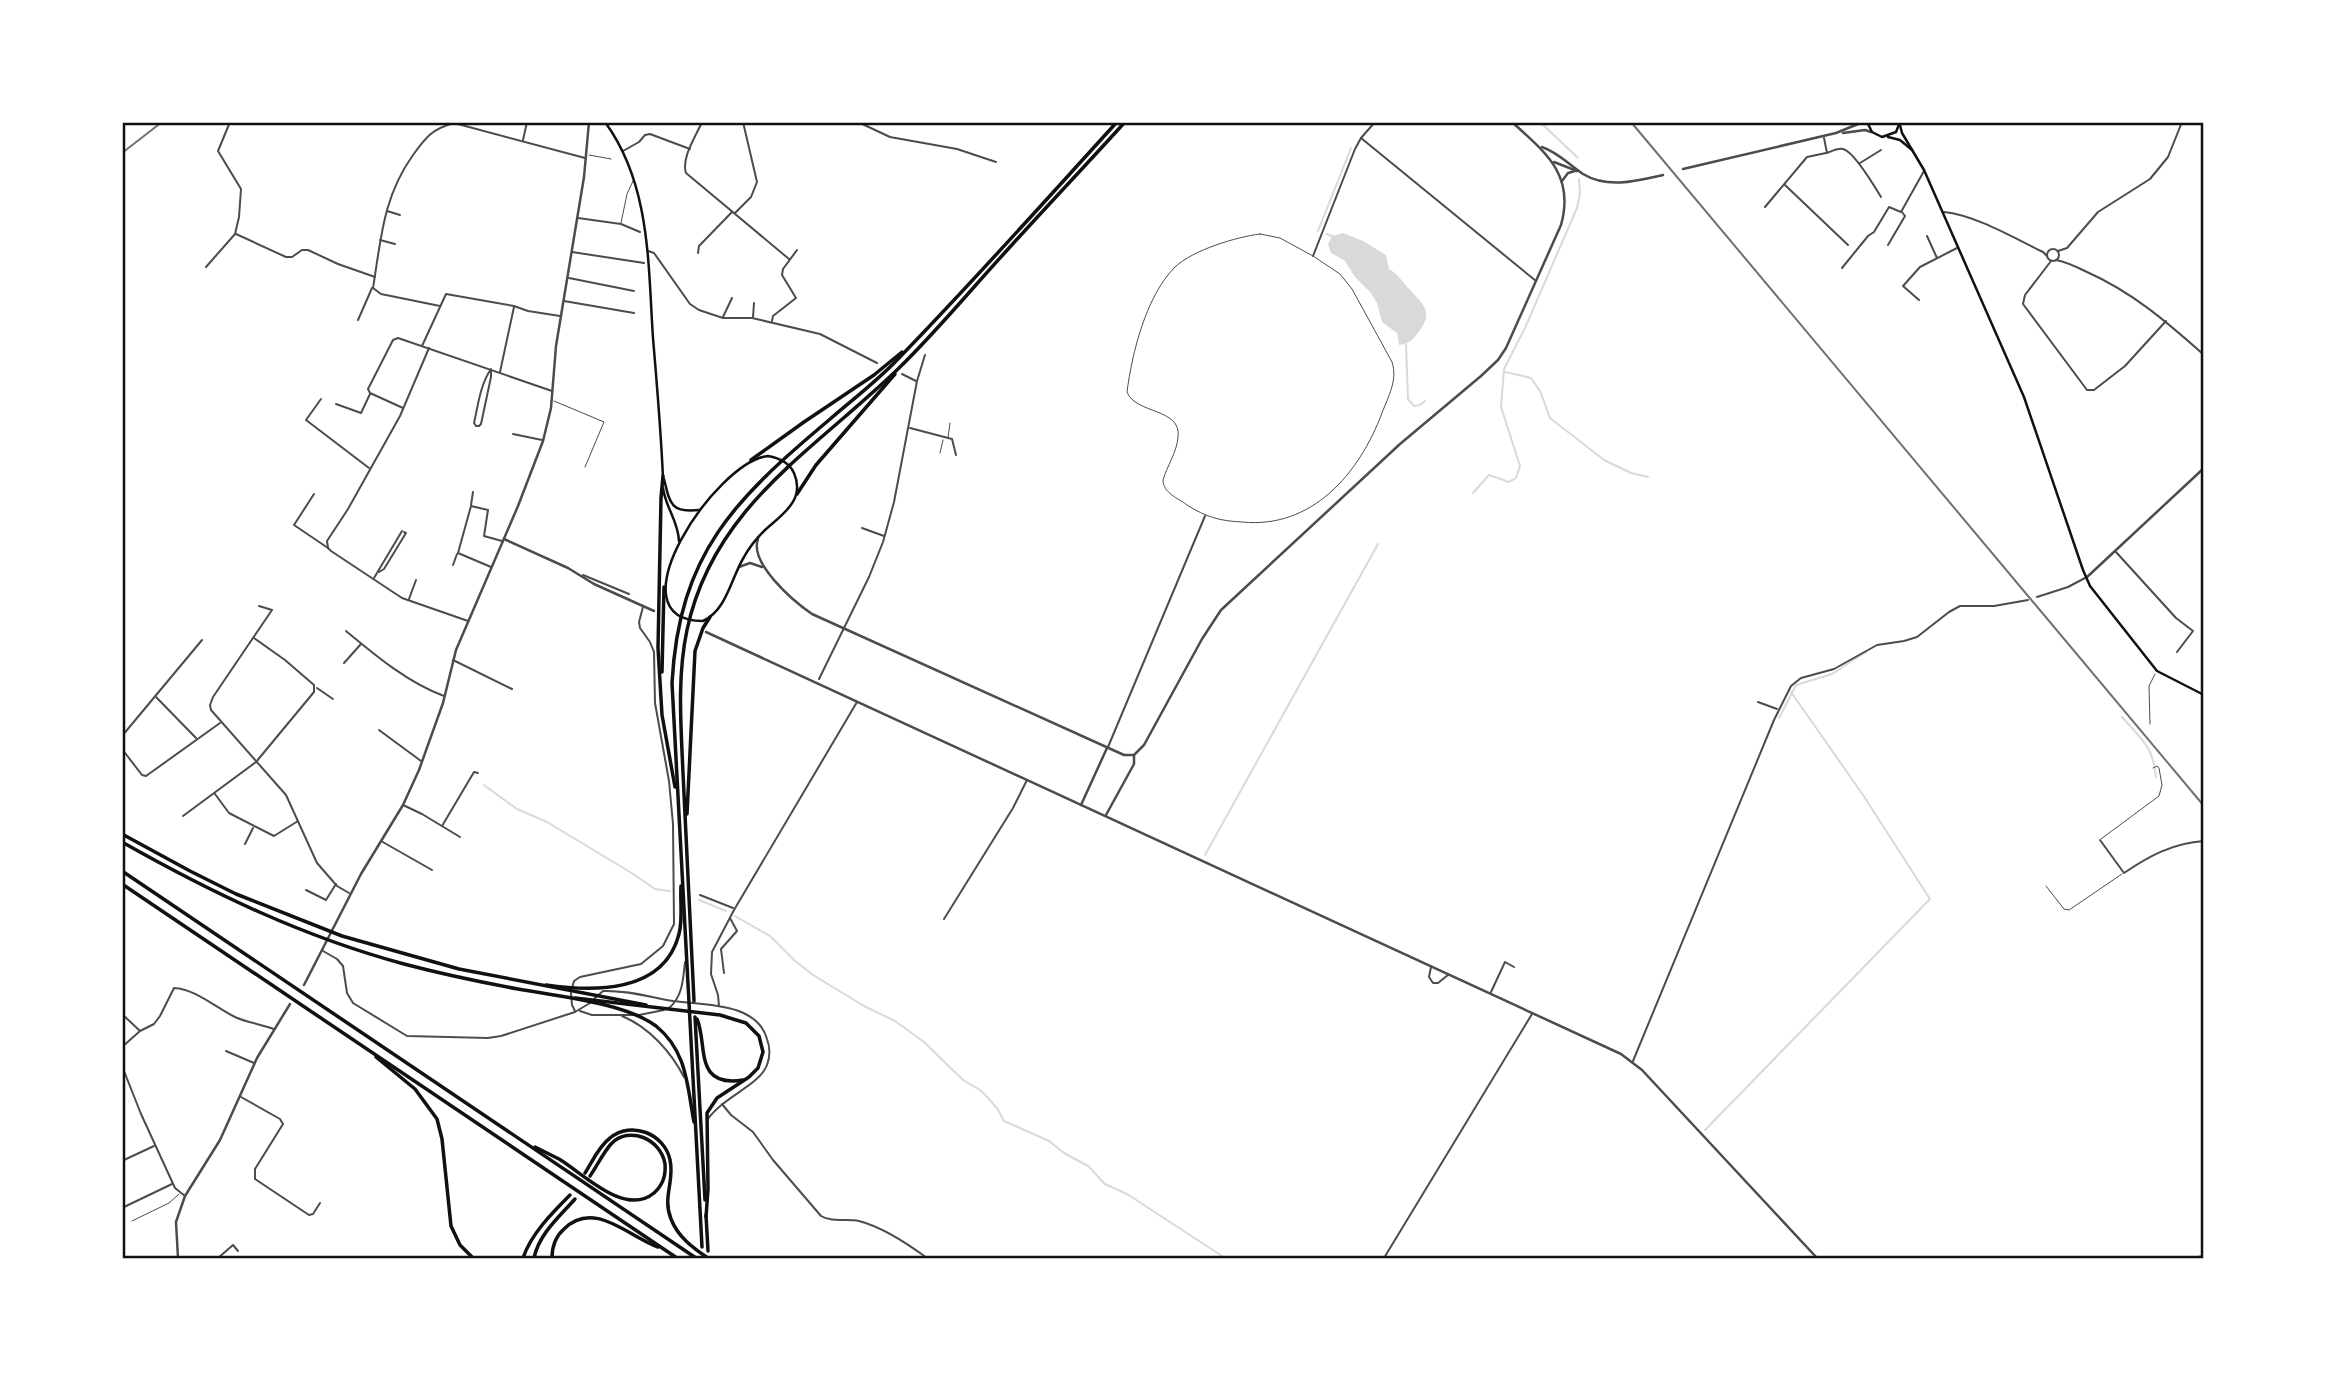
<svg xmlns="http://www.w3.org/2000/svg" width="2326" height="1381" font-family="Ubuntu,sans-serif">
<style>
.water{fill:#d9d9d9}
.lines{fill:none;stroke-linecap:round;stroke-linejoin:round}
.stream{stroke:#d9d9d9;stroke-width:2}
.service{stroke:#4c4c4c;stroke-width:1}
.pedestrian{stroke:#4c4c4c;stroke-width:2}
.minor{stroke:#4c4c4c;stroke-width:2}
.tertiary{stroke:#4c4c4c;stroke-width:2.5}
.secondary{stroke:#111;stroke-width:2.5}
.trunk{stroke:#111;stroke-width:3.5}
.motorway{stroke:#111;stroke-width:3.5}
.rail{stroke:#707070;stroke-width:2}
.neatline{fill:none;stroke:#111;stroke-width:2.5}
</style>
<rect width="100%" height="100%" fill="#fff"/>
<!-- water -->
<path class="water" d="M 1343,233 L 1363,241 L 1386,255 L 1389,269 C 1398,274 1401,280 1408,288 C 1424,305 1435,312 1417,334 C 1412,341 1407,344 1399,345 L 1397,333 L 1382,322 L 1377,303 L 1370,292 L 1355,277 L 1345,261 L 1331,253 L 1328,244 L 1332,236 Z"/>
<g class="lines">
<!-- stream -->
<g class="stream">
<polyline points="1540,122 1578,158"/>
<polyline points="1318,231 1351,148"/>
<polyline points="1327,234 1332,236"/>
<polyline points="1406,344 1408,399 1414,406 1420,405 1425,401"/>
<polyline points="1505,372 1531,378 1540,391 1550,418 1604,460 1631,473 1648,477"/>
<polyline points="1473,493 1489,475 1509,482 1516,478 1520,466 1501,407 1504,369 1525,328 1577,208 1580,194 1579,179"/>
<path d="M 2122,717 C 2142,740 2153,746 2156,777"/>
<polyline points="1779,718 1796,685 1832,674 1866,652"/>
<polyline points="484,785 517,809 547,822 630,872 655,889 670,891"/>
<polyline points="1205,855 1378,544"/>
<polyline points="699,900 726,911"/>
<polyline points="735,916 770,936 794,960 813,975 864,1006 895,1021 924,1042 963,1080 980,1090 988,1098 997,1108 1004,1121 1049,1141 1064,1153 1088,1166 1105,1184 1127,1194 1225,1258"/>
<polyline points="1705,1130 1930,899 1863,795 1791,692"/>
</g>
<!-- service -->
<g class="service">
<polyline points="589,155 611,159"/>
<polyline points="621,223 627,194 633,181"/>
<path d="M 1260,234 L 1280,238 L 1313,256 L 1340,274 L 1352,289 L 1392,362 C 1398,380 1388,397 1382,413 C 1359,474 1312,529 1242,522 C 1220,521 1206,517 1187,505 C 1178,498 1163,493 1163,480 C 1167,466 1177,452 1178,437 C 1182,408 1135,414 1127,392 C 1132,353 1146,296 1175,267 C 1193,250 1236,237 1260,234 Z"/>
<polyline points="554,401 604,422 585,467"/>
<polyline points="948,438 950,423"/>
<polyline points="940,453 943,440"/>
<polyline points="2150,724 2149,686 2155,674"/>
<polyline points="2101,839 2159,796 2162,785 2159,768 2157,766 2153,768"/>
<polyline points="2046,886 2064,909 2069,910 2122,874"/>
<polyline points="132,1221 169,1203 179,1194"/>
</g>
<!-- pedestrian -->
<polyline class="pedestrian" points="226,1051 254,1063"/>
<!-- minor -->
<g class="minor">
<path d="M 702,122 C 696,136 681,158 686,173 L 789,259"/>
<polyline points="858,122 890,137 957,149 996,162"/>
<polyline points="2200,122 2204,124"/>
<polyline points="1361,138 1536,281"/>
<path d="M 1824,138 L 1827,153 C 1832,151 1838,148 1843,149 C 1853,151 1875,187 1881,197"/>
<polyline points="523,140 527,122"/>
<polyline points="623,151 639,142 645,135 650,134 690,149"/>
<polyline points="1860,163 1881,150"/>
<polyline points="1785,185 1848,245"/>
<polyline points="1765,207 1807,157 1826,153"/>
<polyline points="387,211 400,215"/>
<path d="M 1944,212 C 1975,215 2014,238 2043,252 L 2047,256"/>
<polyline points="735,213 751,197 757,182 743,122"/>
<polyline points="578,218 621,224 640,232"/>
<polyline points="236,234 286,257 292,257 302,250 308,250 338,264 375,277"/>
<polyline points="1927,236 1937,258"/>
<polyline points="380,240 395,244"/>
<polyline points="1888,245 1905,216 1902,212"/>
<circle cx="2053" cy="255" r="6"/>
<polyline points="648,251 654,253 690,304 699,310 723,318 752,318 820,334 877,363"/>
<polyline points="2058,251 2067,248 2098,212 2150,179 2168,157 2182,122"/>
<polyline points="572,252 644,263"/>
<polyline points="698,253 699,246 732,212"/>
<polyline points="1313,256 1355,149 1361,138 1375,122"/>
<path d="M 2056,260 C 2067,262 2077,267 2087,272 C 2132,292 2167,322 2204,355"/>
<polyline points="2051,261 2025,295 2023,304 2087,390 2094,390 2125,366 2166,321"/>
<polyline points="206,267 235,234 239,217 241,189 218,151 230,122"/>
<polyline points="1842,268 1868,236 1874,232 1889,207 1901,212 1924,171"/>
<polyline points="569,278 634,291"/>
<polyline points="1919,300 1903,286 1920,267 1957,248"/>
<polyline points="564,301 634,313"/>
<path d="M 440,306 L 381,294 L 373,288 C 381,239 383,197 413,155 C 426,137 432,129 454,123 L 585,158"/>
<polyline points="723,317 732,298"/>
<polyline points="753,317 754,303"/>
<polyline points="358,320 372,288"/>
<polyline points="772,321 773,316 796,298 782,275 783,269 797,250"/>
<polyline points="422,346 446,294 514,306 528,311 560,316"/>
<polyline points="429,348 400,416 348,509 327,541 328,548 331,551 402,598 468,621"/>
<path d="M 491,369 L 491,377 L 481,424 L 479,426 L 476,426 L 474,423 C 478,406 480,385 491,369 Z"/>
<polyline points="500,372 514,307"/>
<polyline points="902,374 916,381"/>
<polyline points="321,399 306,420 369,468"/>
<polyline points="336,404 361,413 370,394"/>
<polyline points="403,408 370,393 368,389 393,340 398,338 552,391"/>
<polyline points="910,428 952,439 956,455"/>
<polyline points="513,434 542,440"/>
<polyline points="314,494 294,525 328,548"/>
<polyline points="471,505 473,492"/>
<polyline points="862,528 884,536"/>
<polyline points="2116,552 2176,618 2193,631 2177,652"/>
<polyline points="453,565 457,554"/>
<polyline points="491,567 458,553 471,506 488,510 484,536 502,541"/>
<polyline points="379,572 384,569 406,533 404,532"/>
<polyline points="583,575 629,594"/>
<polyline points="374,578 402,531"/>
<polyline points="2037,597 2068,587 2085,578"/>
<polyline points="409,599 416,580"/>
<polyline points="259,606 272,610 213,697 210,705 211,710 286,795 317,863 337,886 349,893"/>
<path d="M 346,631 C 375,655 408,683 444,696"/>
<polyline points="453,660 512,689"/>
<polyline points="344,663 361,644"/>
<polyline points="819,679 869,577 883,542 894,502 917,381 925,355"/>
<polyline points="317,688 333,699"/>
<polyline points="156,697 196,738"/>
<polyline points="1758,702 1777,709"/>
<polyline points="379,730 421,761"/>
<polyline points="122,736 202,640"/>
<polyline points="1108,747 1205,516"/>
<polyline points="122,749 142,775 146,776 220,723"/>
<polyline points="215,794 229,813 274,836 298,821"/>
<polyline points="403,805 422,814 460,837"/>
<polyline points="183,816 256,762 314,692 314,685 285,660 254,638"/>
<polyline points="442,826 474,772 478,773"/>
<path d="M 2100,840 L 2124,873 C 2149,856 2173,843 2204,841"/>
<polyline points="381,841 432,870"/>
<polyline points="245,844 253,828"/>
<polyline points="306,890 326,900 336,884"/>
<polyline points="700,895 733,908"/>
<polyline points="944,919 1013,808 1027,780"/>
<polyline points="323,951 337,959 343,966 347,993 353,1003 407,1036 488,1038 501,1036 575,1012 590,1003"/>
<polyline points="1431,967 1429,977 1433,983 1438,983 1448,975"/>
<polyline points="724,973 721,949 737,931 730,918"/>
<polyline points="572,988 574,981 580,977 641,964 663,946 674,924 673,824 669,781 655,703 654,652 650,642 640,628 639,622 643,607"/>
<polyline points="1491,992 1505,962 1514,967"/>
<polyline points="571,993 572,1005 575,1011"/>
<path d="M 594,999 L 603,991 C 626,990 650,997 673,1001 C 702,1005 757,1002 767,1039 C 770,1047 770,1057 767,1065 C 760,1085 723,1097 708,1119"/>
<polyline points="719,1006 718,995 711,974 712,952 734,910 857,702"/>
<path d="M 669,1008 C 683,996 683,979 685,962"/>
<polyline points="580,1011 592,1015 633,1015"/>
<polyline points="122,1014 139,1030"/>
<polyline points="639,1015 664,1010"/>
<path d="M 622,1016 C 649,1027 671,1052 684,1077"/>
<path d="M 122,1047 L 140,1031 L 154,1024 L 160,1016 L 174,988 C 196,989 216,1008 235,1017 C 248,1023 261,1024 274,1029"/>
<polyline points="1633,1061 1774,720 1791,686 1801,678 1834,669 1877,645 1904,641 1917,637 1949,612 1960,606 1994,606 2028,600"/>
<polyline points="122,1066 141,1114 175,1188 185,1196"/>
<polyline points="241,1097 280,1119 283,1124 255,1169 255,1179 309,1215 313,1214 320,1203"/>
<path d="M 722,1104 L 731,1115 L 753,1132 L 773,1160 L 821,1216 C 833,1223 845,1218 859,1221 C 882,1227 908,1244 927,1258"/>
<polyline points="122,1156 124,1160 154,1146"/>
<polyline points="122,1208 172,1184"/>
<polyline points="218,1258 233,1245 238,1251"/>
<polyline points="1384,1258 1532,1014"/>
<polyline points="2191,1258 2204,1256"/>
</g>
<!-- tertiary -->
<g class="tertiary">
<polyline points="1843,133 1865,130 1871,132"/>
<path d="M 1542,147 C 1559,153 1568,164 1583,174 C 1608,189 1637,181 1663,175"/>
<polyline points="1554,162 1577,171"/>
<polyline points="1683,169 1836,133 1863,122"/>
<polyline points="1562,181 1568,173 1575,171"/>
<polyline points="504,539 568,568 594,584 654,611"/>
<path d="M 758,539 C 749,563 793,601 812,614 L 1124,755 L 1134,755"/>
<polyline points="739,567 750,563 762,567"/>
<polyline points="2086,578 2204,468"/>
<polyline points="706,632 1621,1054 1642,1070 1817,1258"/>
<polyline points="1081,805 1107,748"/>
<path d="M 1106,815 L 1134,764 L 1134,755 L 1144,745 L 1202,639 L 1221,610 L 1400,444 L 1481,376 L 1498,360 L 1506,348 L 1561,225 C 1575,175 1546,153 1512,122"/>
<polyline points="304,985 361,874 403,805 419,770 443,703 456,650 518,506 543,441 551,408 556,346 584,177 589,122"/>
<polyline points="178,1258 176,1222 185,1196 220,1140 257,1058 290,1004"/>
</g>
<!-- secondary -->
<g class="secondary">
<path d="M 605,122 C 651,185 648,265 653,338 C 657,385 661,431 663,478"/>
<polyline points="1867,122 1872,132 1882,137 1896,132 1900,122"/>
<polyline points="1900,125 1902,133 1924,170 2024,397 2083,570 2090,586 2157,671 2204,695"/>
<polyline points="1888,137 1900,140 1912,150"/>
<path d="M 768,456 C 779,458 789,462 794,473 C 806,501 781,515 764,531 C 756,539 749,548 744,557 C 731,578 727,610 703,621 C 609,621 716,461 768,456 Z"/>
<path d="M 664,479 C 670,504 671,513 699,510"/>
<path d="M 663,488 C 666,509 678,520 679,541"/>
</g>
<!-- trunk -->
<g class="trunk">
<polyline points="751,460 804,422 874,375 902,352"/>
<polyline points="663,476 661,498 658,648 662,715 675,787"/>
<polyline points="797,494 816,465 895,374"/>
<polyline points="662,672 664,587"/>
<polyline points="687,814 695,651 703,628 710,617"/>
<polyline points="122,834 190,871 236,894 342,936 459,969 646,1005"/>
<path d="M 122,842 C 212,893 304,937 404,964 C 442,974 480,982 518,989 C 557,996 625,1003 656,1026 C 687,1051 687,1085 694,1122"/>
<path d="M 546,985 C 594,992 664,993 679,934 C 683,919 680,902 681,886"/>
<polyline points="575,998 720,1015 746,1023 759,1036 763,1052 758,1068 749,1077 717,1098 707,1113 708,1189 706,1217"/>
<path d="M 694,1001 C 690,925 686,849 683,773 C 681,726 677,677 687,630 C 713,506 815,450 899,368 C 938,330 973,287 1010,247 C 1048,205 1087,164 1125,122"/>
<polyline points="695,1017 705,1200"/>
<path d="M 697,1019 C 708,1044 693,1088 743,1080"/>
<polyline points="706,1215 708,1251"/>
<path d="M 702,1247 L 672,683 C 679,553 735,499 829,420 C 852,400 876,382 897,360 C 972,283 1044,202 1117,122"/>
</g>
<!-- motorway -->
<g class="motorway">
<polyline points="122,871 696,1258"/>
<polyline points="122,884 677,1258"/>
<polyline points="376,1057 415,1089 437,1119 442,1139 451,1226 460,1245 473,1258"/>
<path d="M 535,1147 C 543,1151 551,1155 559,1159 C 584,1174 625,1217 654,1193 C 663,1185 666,1175 665,1164 C 661,1139 629,1125 611,1144 C 603,1153 597,1166 590,1176"/>
<path d="M 585,1173 C 592,1162 599,1146 610,1138 C 631,1120 665,1134 670,1160 C 675,1181 662,1197 671,1219 C 678,1237 693,1248 708,1258"/>
<path d="M 523,1258 C 531,1234 552,1213 570,1195"/>
<path d="M 534,1258 C 539,1234 559,1217 575,1199"/>
<path d="M 552,1258 C 552,1247 555,1237 564,1229 C 594,1199 629,1237 658,1247"/>
</g>
<!-- rail -->
<g class="rail">
<polyline points="1631,122 2204,806"/>
<polyline points="122,153 162,122"/>
</g>
</g>
<!-- border -->
<rect width="2326" height="1381" fill="none" stroke="#ffffff" stroke-width="248"/>
<rect x="124" y="124" width="2078" height="1133" class="neatline"/>
</svg>
